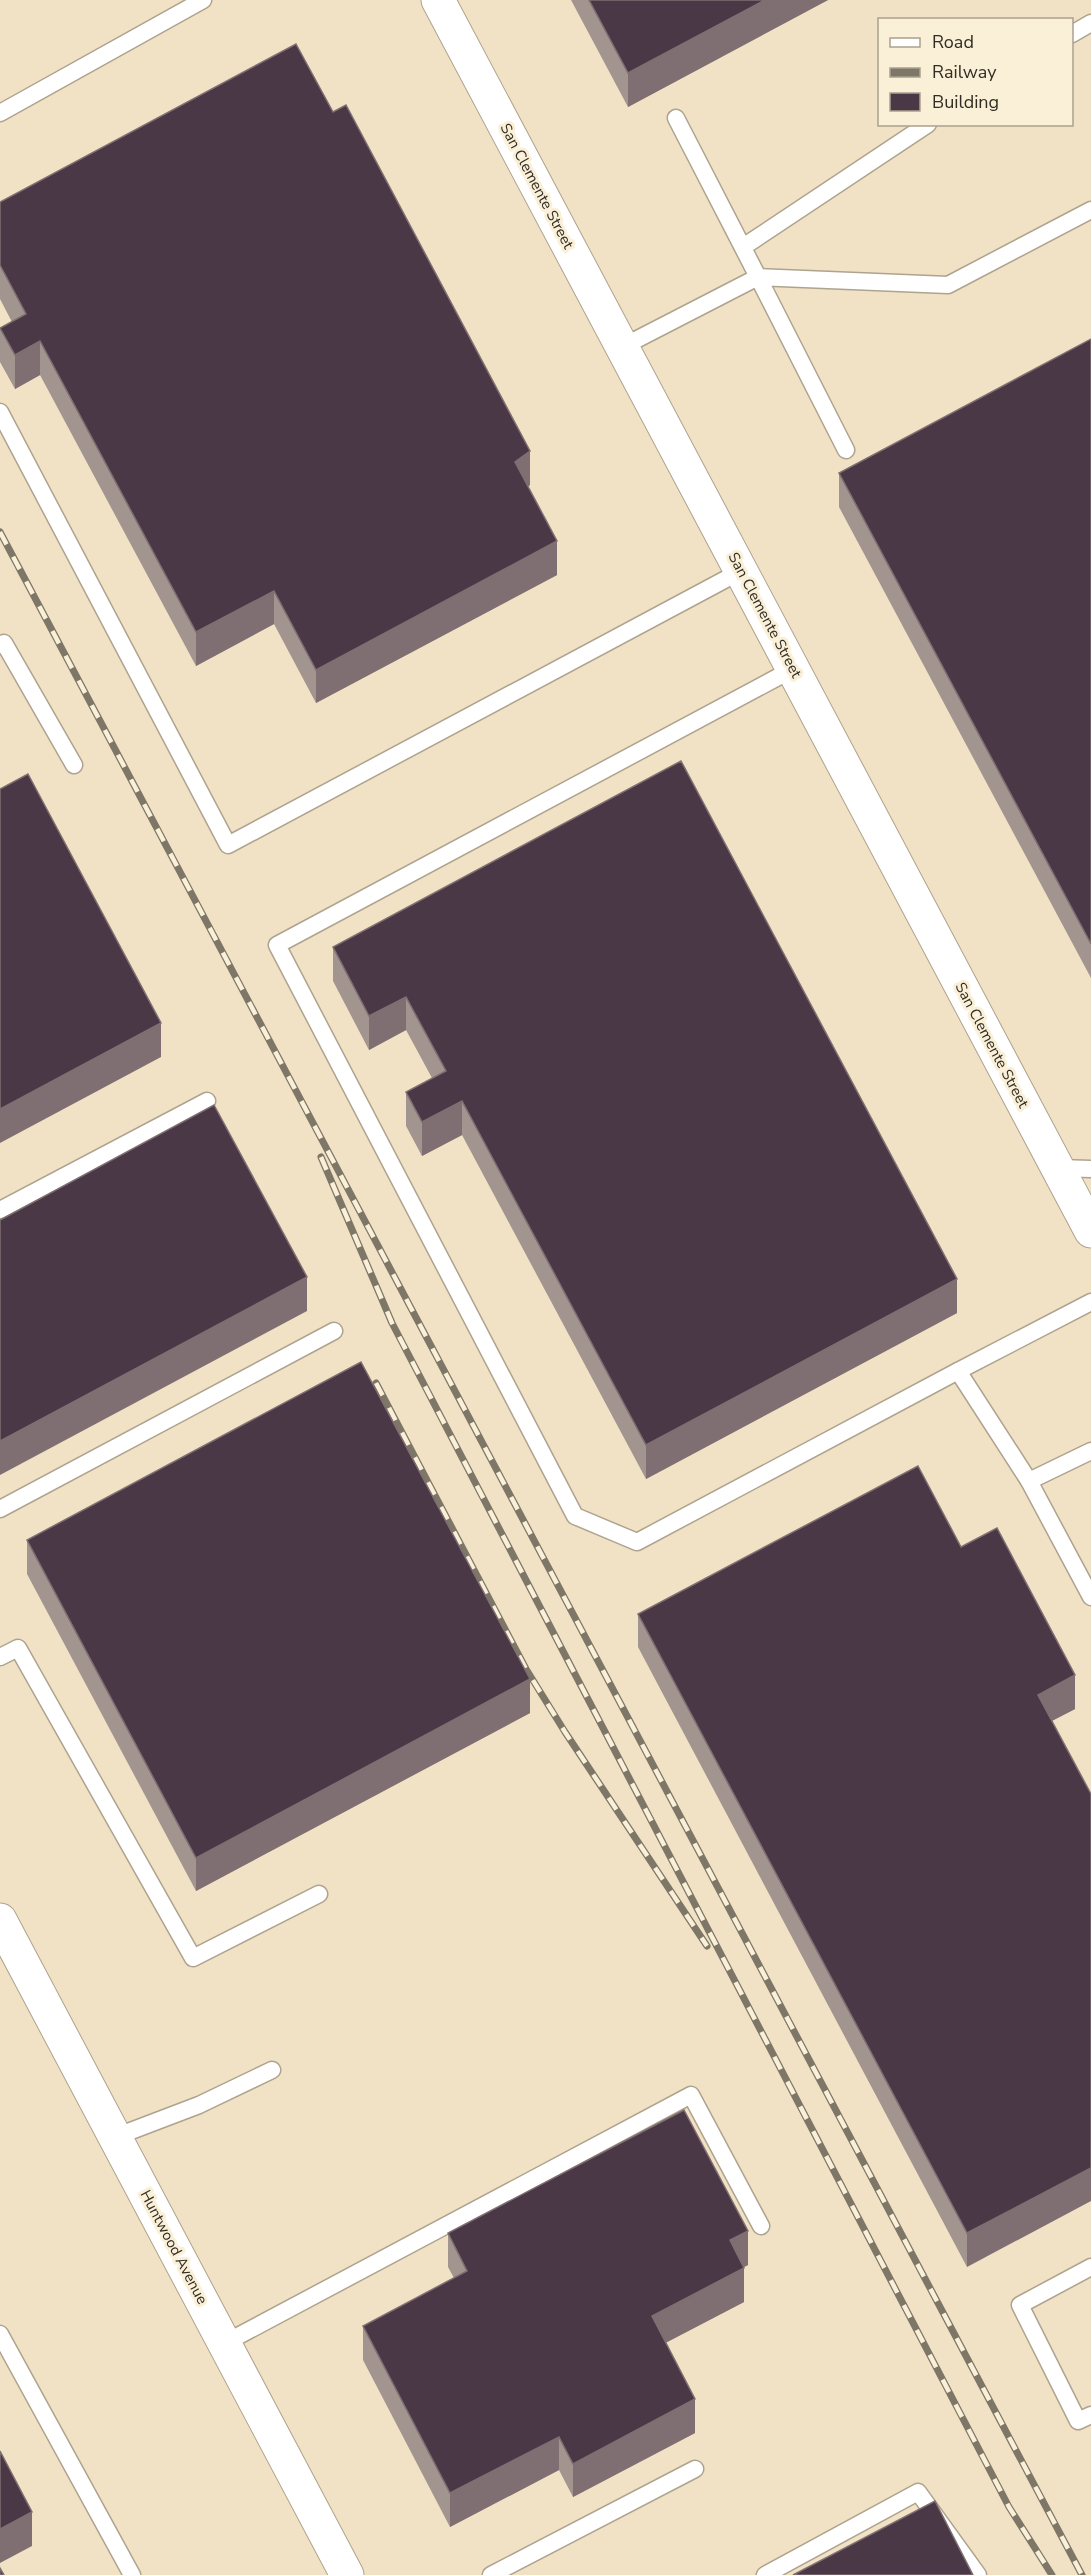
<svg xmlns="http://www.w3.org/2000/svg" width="1091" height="2575" font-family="'Nunito Sans',sans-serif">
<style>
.built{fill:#f1e2c5;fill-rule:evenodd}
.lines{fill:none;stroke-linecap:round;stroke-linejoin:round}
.lane-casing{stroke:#aea38e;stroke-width:19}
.street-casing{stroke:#aea38e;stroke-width:35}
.secondary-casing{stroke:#aea38e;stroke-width:35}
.lane{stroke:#fff;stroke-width:16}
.street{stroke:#fff;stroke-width:33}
.secondary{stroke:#fff;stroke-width:33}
.rail-casing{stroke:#7e7768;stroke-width:7}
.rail{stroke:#faefd7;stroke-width:4.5;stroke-dasharray:14;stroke-linecap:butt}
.wall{fill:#a2948e}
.shaded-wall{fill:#7f6f72}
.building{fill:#4a3846;stroke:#7f6f72;stroke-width:1.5}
.labels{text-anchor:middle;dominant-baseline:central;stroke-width:6;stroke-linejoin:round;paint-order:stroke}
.street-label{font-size:15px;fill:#312d24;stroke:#faefd7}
</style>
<rect width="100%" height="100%" fill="#faefd7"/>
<!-- built -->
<path class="built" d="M 0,0 L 1091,0 L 1091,2575 L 0,2575 ZM 880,20 L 1072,20 L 1072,124 L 880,124 Z"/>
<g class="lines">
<!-- lane casing -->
<g class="lane-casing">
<g id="lane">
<polyline points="1072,34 1091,23"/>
<polyline points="0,113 203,0"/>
<polyline points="743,247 928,124"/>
<polyline points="622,347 758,277 676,118"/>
<polyline points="0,412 228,845 741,571"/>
<polyline points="846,450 758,277 948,285 1091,210"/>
<polyline points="0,645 4,643 74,765"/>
<polyline points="793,669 277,945 575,1516 637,1542 958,1371 1029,1481"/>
<polyline points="1058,1168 1091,1169"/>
<polyline points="0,1210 207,1101"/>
<polyline points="958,1371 1091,1302"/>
<polyline points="1091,1451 1029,1481 1091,1597"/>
<polyline points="0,1509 334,1331"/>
<polyline points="0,1657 18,1648 193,1958 319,1894"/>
<polyline points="115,2137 199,2105 272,2070"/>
<polyline points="1091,2267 1020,2305 1078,2421 1091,2415"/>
<polyline points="0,2334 132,2575"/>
<polyline points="225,2343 691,2095 761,2226"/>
<polyline points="491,2575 695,2469"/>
<polyline points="765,2575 918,2492 978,2575"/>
</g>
</g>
<!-- street casing -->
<g class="street-casing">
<polyline id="street" points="438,0 1091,1231"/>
</g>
<!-- secondary casing -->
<g class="secondary-casing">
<polyline id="secondary" points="0,1920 347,2575"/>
</g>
<!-- lane -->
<use href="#lane" class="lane"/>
<!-- street -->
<use href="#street" class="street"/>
<!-- secondary -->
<use href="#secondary" class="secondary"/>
<!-- rail casing -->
<g class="rail-casing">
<g id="rail">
<polyline points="0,532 1082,2575"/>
<polyline points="321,1157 392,1323 1009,2507 1052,2575"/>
<polyline points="376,1383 526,1669 565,1732 707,1946"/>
</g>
</g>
<!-- rail -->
<use href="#rail" class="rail"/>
</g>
<!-- wall -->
<g class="wall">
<polygon points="571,0 828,0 628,107"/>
<polygon points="0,202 530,485 528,486 557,575 316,703 274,624 196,666 40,375 15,389 0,362 0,328 12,322 0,299"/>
<polygon points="1091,339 1091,978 839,507 839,473"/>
<polygon points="333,947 957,1313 646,1479 462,1135 422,1156 406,1126 406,1092 432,1078 406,1030 369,1050 333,981"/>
<polygon points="27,1540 530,1713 196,1891 27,1574"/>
<polygon points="961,1547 1075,1709 1052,1721 967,2267 638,1647 638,1614"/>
<polygon points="448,2233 748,2265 744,2267 744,2302 665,2343 695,2433 573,2497 559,2470 450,2527 363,2360 363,2326 454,2278 448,2267"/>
</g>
<!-- shaded-wall -->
<g class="shaded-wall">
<polygon points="765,0 828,0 628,107 628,73"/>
<polygon points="40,341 40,375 15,389 15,355"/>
<polygon points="530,451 530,485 515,496 515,462"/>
<polygon points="557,541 557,575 316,703 316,670"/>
<polygon points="274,591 274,624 196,666 196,632"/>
<polygon points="406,997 406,1030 369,1050 369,1016"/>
<polygon points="161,1023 161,1057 0,1143 0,1109"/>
<polygon points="462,1101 462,1135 422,1156 422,1122"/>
<polygon points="307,1277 307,1311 0,1475 0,1441"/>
<polygon points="957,1279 957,1313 646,1479 646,1445"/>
<polygon points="1075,1675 1075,1709 1038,1728 1038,1695"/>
<polygon points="530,1679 530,1713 196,1891 196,1858"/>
<polygon points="1091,2168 1091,2201 967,2267 967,2233"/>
<polygon points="748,2231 748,2265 730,2274 730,2240"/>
<polygon points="744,2268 744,2302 652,2350 652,2316"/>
<polygon points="695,2399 695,2433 573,2497 573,2464"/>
<polygon points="559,2437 559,2470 450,2527 450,2493"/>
<polygon points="32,2512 32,2546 0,2563 0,2529"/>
</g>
<!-- building -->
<g class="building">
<polygon points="589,0 765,0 628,73"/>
<polygon points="296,44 333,112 346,105 530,451 515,462 557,541 316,670 274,591 196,632 40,341 15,355 0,328 26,314 0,265 0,202"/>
<polygon points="1091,339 1091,944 839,473"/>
<polygon points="681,761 957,1279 646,1445 462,1101 422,1122 406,1092 446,1071 406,997 369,1016 333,947"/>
<polygon points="28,774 161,1023 0,1109 0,789"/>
<polygon points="214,1105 307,1277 0,1441 0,1220"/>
<polygon points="361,1362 530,1679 196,1858 27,1540"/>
<polygon points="918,1466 961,1547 997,1528 1075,1675 1038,1695 1091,1794 1091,2168 967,2233 638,1614"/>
<polygon points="684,2110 748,2231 730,2240 744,2268 652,2316 695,2399 573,2464 559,2437 450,2493 363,2326 467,2271 448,2233"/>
<polygon points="0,2451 32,2512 0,2529"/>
<polygon points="935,2501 973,2575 793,2575"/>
<polygon points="0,2568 4,2575 0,2575"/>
</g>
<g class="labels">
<!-- street labels -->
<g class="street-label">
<text transform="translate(537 186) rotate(62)">San Clemente Street</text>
<text transform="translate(765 615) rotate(62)">San Clemente Street</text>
<text transform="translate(992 1045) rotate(62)">San Clemente Street</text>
<text transform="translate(174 2247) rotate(62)">Huntwood Avenue</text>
</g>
</g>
<!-- legend -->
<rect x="878" y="18" width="195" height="108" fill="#faefd7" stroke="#aaa18f" stroke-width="1.5"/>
<rect x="890" y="38" width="30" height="9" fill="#ffffff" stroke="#aaa18f" stroke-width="1.5"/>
<text x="932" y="48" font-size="18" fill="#312d24">Road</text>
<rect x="890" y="68" width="30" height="9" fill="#7e7768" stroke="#aaa18f" stroke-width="1.5"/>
<text x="932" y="78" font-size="18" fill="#312d24">Railway</text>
<rect x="890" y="93" width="30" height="18" fill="#4a3846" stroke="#aaa18f" stroke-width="1.5"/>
<text x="932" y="108" font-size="18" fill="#312d24">Building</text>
</svg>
